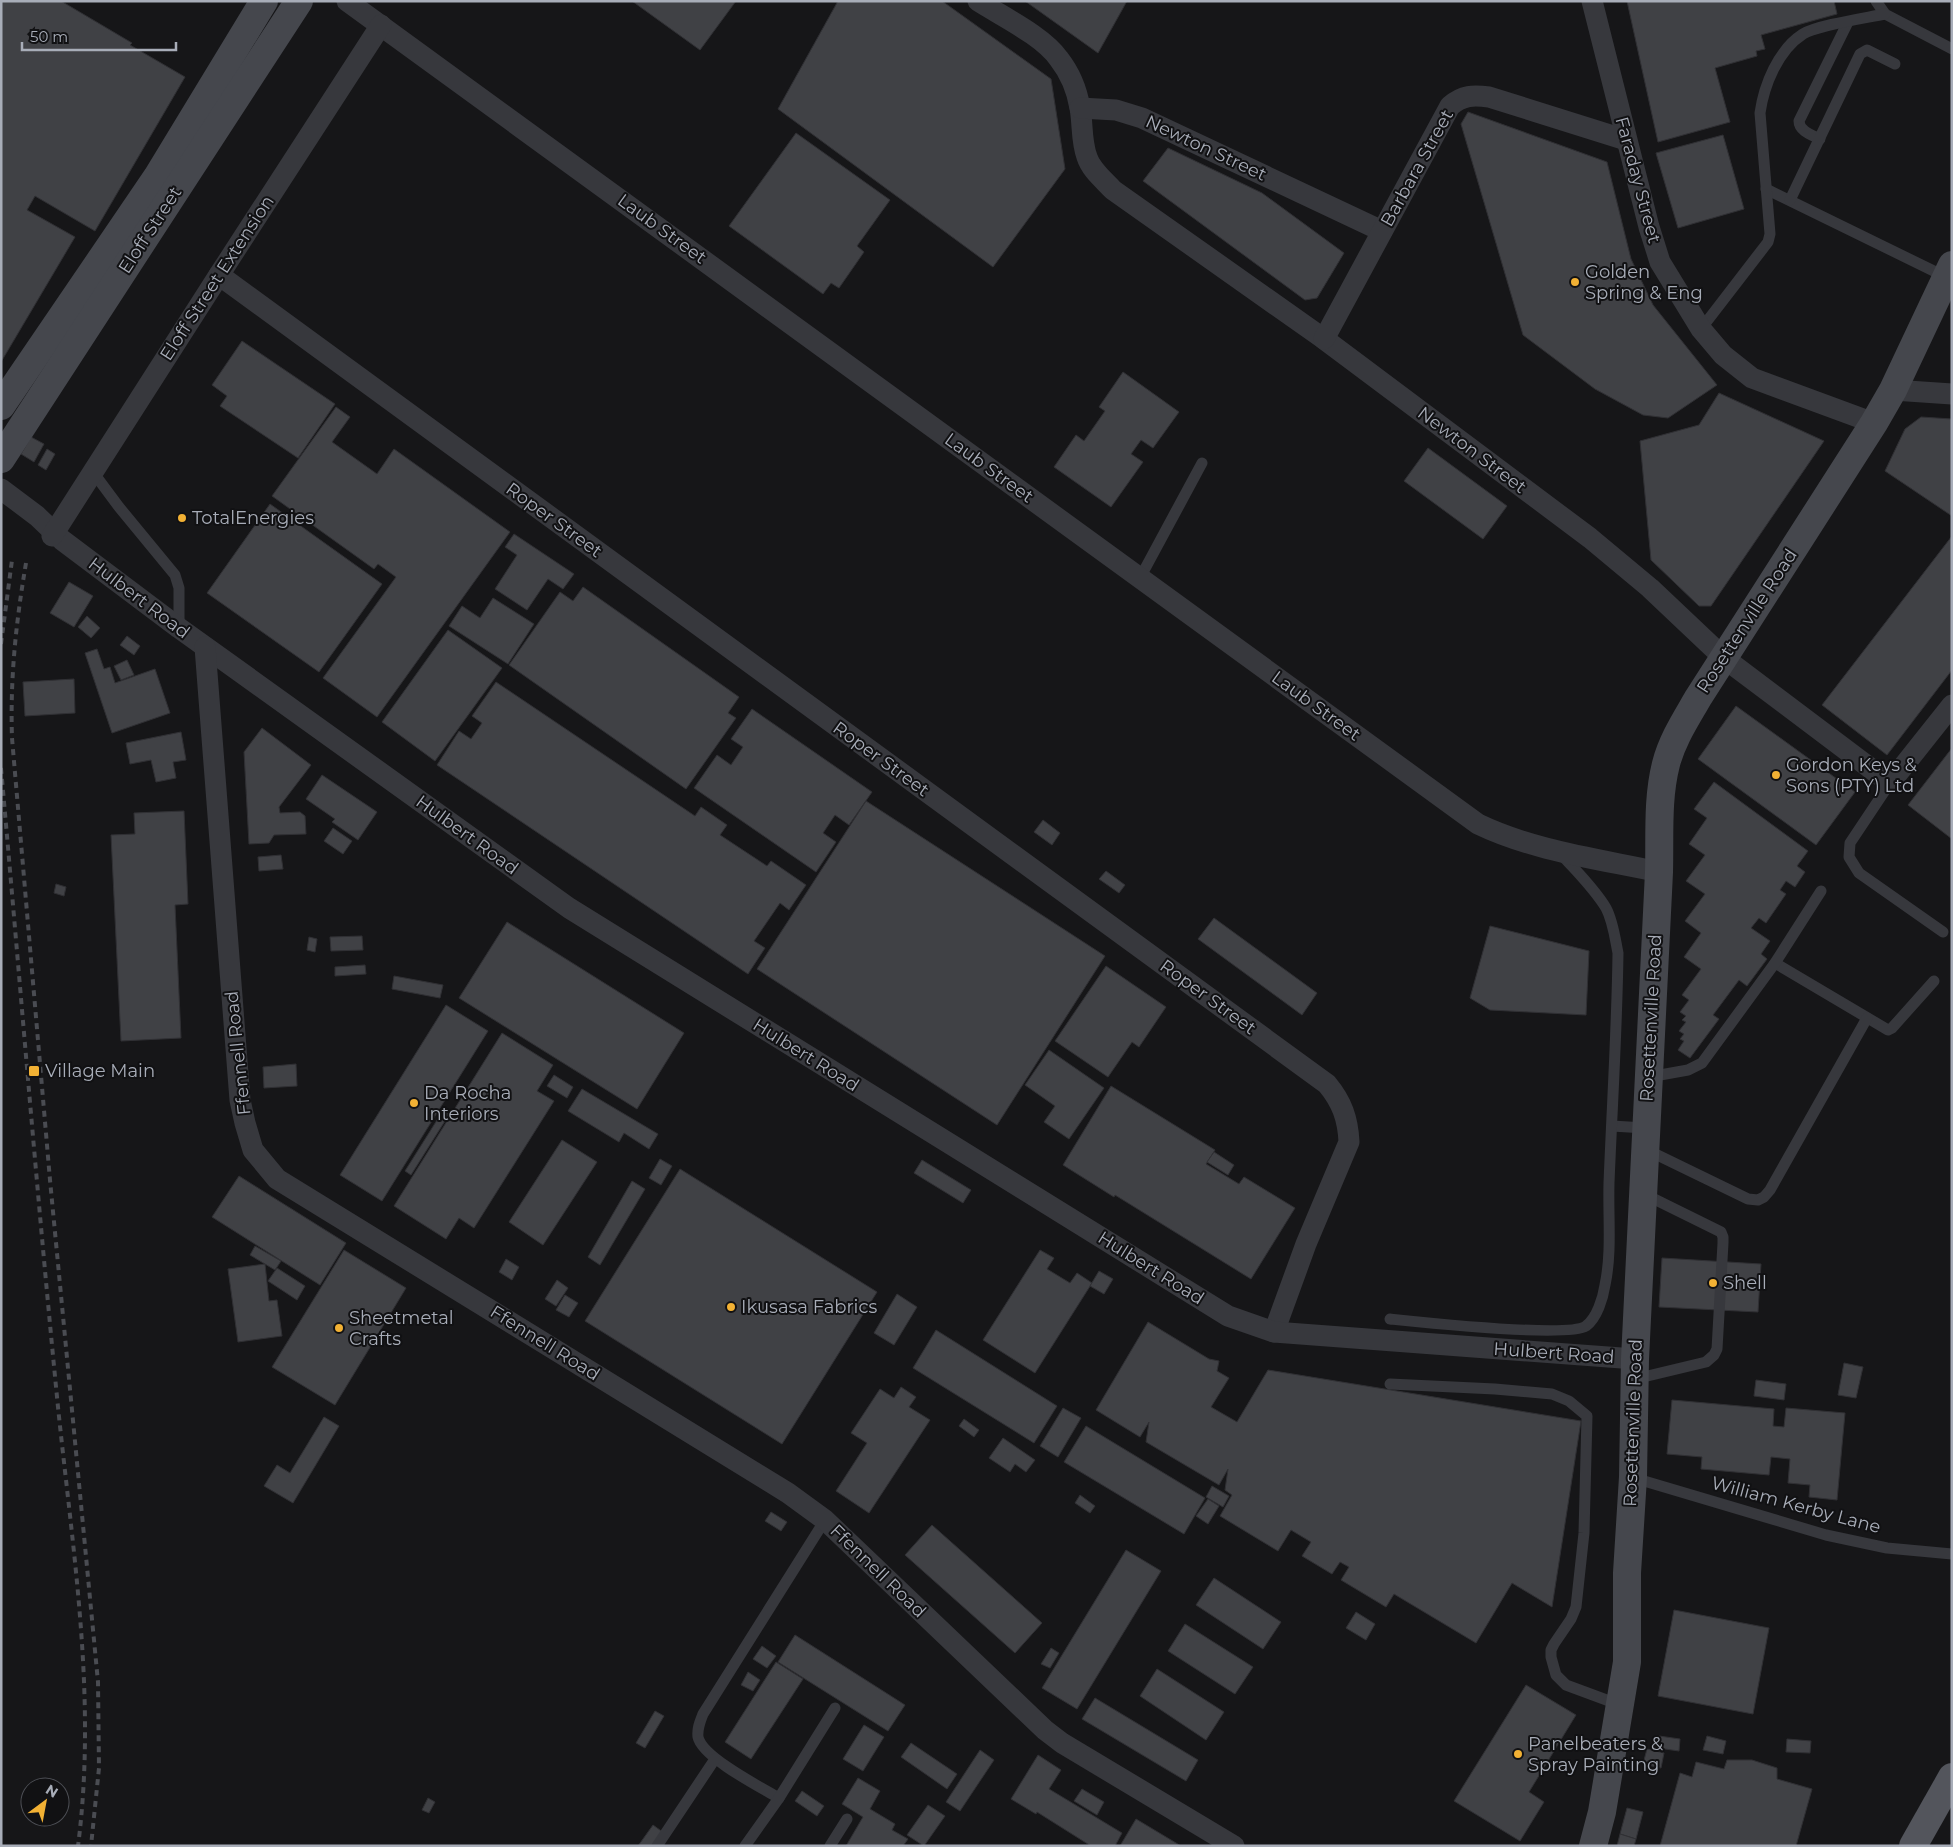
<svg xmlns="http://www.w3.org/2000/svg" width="1953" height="1847" font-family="Montserrat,sans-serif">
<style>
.building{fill:#404145;stroke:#303034}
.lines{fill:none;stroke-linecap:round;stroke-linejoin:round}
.lane{stroke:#37383d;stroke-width:11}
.street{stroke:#37383d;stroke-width:21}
.secondary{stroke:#45474d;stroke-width:28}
.primary{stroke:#53555c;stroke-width:28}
.rail{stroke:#4a4c52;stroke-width:4;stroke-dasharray:6 5;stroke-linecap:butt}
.poi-dot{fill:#f2b134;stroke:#111113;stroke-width:2}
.labels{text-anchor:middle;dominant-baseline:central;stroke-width:4;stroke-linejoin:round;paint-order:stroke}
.street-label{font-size:18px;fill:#a8adb8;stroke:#111113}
.poi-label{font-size:18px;fill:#a8adb8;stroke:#111113;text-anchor:start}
</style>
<rect width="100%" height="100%" fill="#161618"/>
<!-- building -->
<g class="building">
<polygon points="1,1 61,1 132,43 130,45 185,77 95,231 35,196 27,210 75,237 1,362"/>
<polygon points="632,1 736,1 700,50"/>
<polygon points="838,1 942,1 1051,79 1065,169 993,267 778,109"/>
<polygon points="1025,1 1127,1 1098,53"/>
<polygon points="1627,1 1834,1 1837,14 1761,35 1765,49 1756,51 1757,56 1715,68 1730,122 1658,142"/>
<polygon points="1468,112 1607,162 1631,259 1653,305 1717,385 1668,418 1643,415 1595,389 1523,335 1461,124"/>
<polygon points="796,133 890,200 857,246 864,252 839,288 831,283 823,294 729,226"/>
<polygon points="1723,135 1744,209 1678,228 1656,153"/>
<polygon points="1168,148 1262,193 1344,253 1317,298 1305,300 1143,181"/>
<polygon points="242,341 335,404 298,458 220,406 227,396 212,385"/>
<polygon points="1123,372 1179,412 1153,448 1141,440 1131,454 1143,462 1111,507 1054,467 1076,435 1084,441 1105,411 1099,407"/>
<polygon points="1719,393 1824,441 1711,606 1699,606 1651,560 1640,441 1699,425"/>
<polygon points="336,407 350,417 332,442 377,474 394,449 510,532 377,717 323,678 396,577 378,564 374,569 272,496"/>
<polygon points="1921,417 1952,419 1952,516 1885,471 1905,429"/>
<polygon points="31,437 44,444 34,462 21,454"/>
<polygon points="1428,448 1507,506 1483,539 1404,481"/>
<polygon points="47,449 55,454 46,470 38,465"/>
<polygon points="270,504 382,584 319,672 207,593"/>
<polygon points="514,534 574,574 563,589 548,579 527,610 495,589 517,555 505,547"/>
<polygon points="1952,536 1952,670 1887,755 1822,705"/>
<polygon points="69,582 93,596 74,627 50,613"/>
<polygon points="583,587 739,697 728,713 736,718 686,789 509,665 560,592 573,601"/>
<polygon points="493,598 534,624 508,664 449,626 462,606 480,618"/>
<polygon points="87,616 100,628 91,638 78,627"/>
<polygon points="448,630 502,668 435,761 382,722"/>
<polygon points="127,636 140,646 134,655 120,645"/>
<polygon points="97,649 104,669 110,667 115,683 155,669 170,713 112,733 85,653"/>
<polygon points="127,660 134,675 121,680 114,666"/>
<polygon points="74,679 75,713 25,716 23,682"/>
<polygon points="496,682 695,816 701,807 727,825 720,835 767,866 771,861 806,885 789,910 780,903 754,941 765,948 748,974 437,765 459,731 471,739 482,723 472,716"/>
<polygon points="1736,706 1855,792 1816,845 1698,759"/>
<polygon points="752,709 872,792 849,825 835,815 823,833 836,842 816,872 694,788 717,755 731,765 743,747 731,739"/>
<polygon points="262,728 311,765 279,807 280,813 300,812 305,816 306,834 274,835 269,843 249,844 244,752"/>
<polygon points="181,732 186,760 173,762 176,778 156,782 151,760 130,764 126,743"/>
<polygon points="1952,748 1952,839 1908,805"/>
<polygon points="322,775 377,812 358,840 332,822 335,819 306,799"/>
<polygon points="1714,782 1808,851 1797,866 1805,872 1795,887 1786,881 1780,890 1786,894 1766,923 1759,918 1751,928 1770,941 1761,954 1767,959 1747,986 1739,980 1713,1015 1719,1019 1690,1058 1678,1050 1684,1041 1680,1039 1684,1034 1679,1031 1686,1022 1682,1020 1686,1016 1680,1012 1689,1000 1682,995 1701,969 1684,957 1701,933 1685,921 1705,894 1686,881 1705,855 1689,844 1707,818 1694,809"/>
<polygon points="866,801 1105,956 997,1125 757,969"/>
<polygon points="184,811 188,904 175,905 181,1038 121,1041 111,835 135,834 134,813"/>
<polygon points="1043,820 1060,833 1052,845 1034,832"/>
<polygon points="333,828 352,841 343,854 324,841"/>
<polygon points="281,855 283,869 259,871 258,857"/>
<polygon points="1106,871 1125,885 1119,893 1099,879"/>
<polygon points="56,884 66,887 64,896 54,893"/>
<polygon points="1214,918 1317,993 1302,1015 1198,939"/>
<polygon points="507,922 684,1033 637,1109 459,998"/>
<polygon points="1490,926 1589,951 1586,1015 1490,1010 1470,998"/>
<polygon points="362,936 363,950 331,951 330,937"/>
<polygon points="309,937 317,939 315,952 307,950"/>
<polygon points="365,965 366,974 335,976 335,967"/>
<polygon points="1106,966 1166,1007 1139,1047 1132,1042 1108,1077 1055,1041"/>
<polygon points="394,976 443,985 440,998 392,989"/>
<polygon points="446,1005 488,1031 382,1201 340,1175"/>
<polygon points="502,1033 553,1065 537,1091 554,1101 474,1228 459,1218 446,1239 394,1206"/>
<polygon points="1049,1050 1104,1088 1069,1139 1044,1122 1055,1106 1025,1085"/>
<polygon points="296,1064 297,1086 264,1088 263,1067"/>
<polygon points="554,1075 573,1087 567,1098 547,1086"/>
<polygon points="1111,1086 1215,1150 1206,1164 1239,1184 1244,1177 1295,1208 1251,1279 1115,1195 1114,1197 1063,1165"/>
<polygon points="582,1089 658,1134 649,1149 624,1133 619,1142 568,1111"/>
<polygon points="444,1109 450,1113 411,1175 405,1171"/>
<polygon points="562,1140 597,1162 543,1245 509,1222"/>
<polygon points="1214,1152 1234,1165 1228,1175 1207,1162"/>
<polygon points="660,1159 672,1166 661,1185 649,1178"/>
<polygon points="922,1160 971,1190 963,1203 914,1173"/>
<polygon points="680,1169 877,1292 782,1444 585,1321"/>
<polygon points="239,1176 346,1243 320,1285 212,1217"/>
<polygon points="632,1181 645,1189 600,1265 588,1257"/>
<polygon points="255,1246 281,1261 275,1270 250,1255"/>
<polygon points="344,1250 406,1288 335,1405 272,1367"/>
<polygon points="1040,1250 1054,1258 1047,1269 1070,1283 1077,1273 1092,1283 1035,1373 983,1340"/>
<polygon points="1662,1258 1761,1264 1758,1312 1659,1307"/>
<polygon points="506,1259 519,1267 512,1280 499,1272"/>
<polygon points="265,1264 269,1301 277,1300 282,1336 238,1342 228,1269"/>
<polygon points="277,1268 305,1286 297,1300 268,1281"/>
<polygon points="1099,1271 1113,1279 1104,1294 1090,1286"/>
<polygon points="557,1280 568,1288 556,1306 545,1299"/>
<polygon points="897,1294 917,1307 894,1345 874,1333"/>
<polygon points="565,1295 578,1303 569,1317 556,1310"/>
<polygon points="1148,1322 1209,1359 1219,1361 1217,1371 1229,1378 1211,1407 1237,1422 1268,1370 1581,1421 1552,1607 1512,1583 1476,1643 1394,1594 1386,1607 1341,1580 1349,1567 1340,1562 1332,1574 1302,1556 1311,1542 1291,1530 1278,1551 1220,1516 1232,1495 1225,1490 1228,1469 1219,1485 1146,1442 1149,1422 1140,1437 1096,1410"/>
<polygon points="936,1330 1057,1406 1034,1443 913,1368"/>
<polygon points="1844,1363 1863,1367 1856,1398 1838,1395"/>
<polygon points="1756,1380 1786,1384 1784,1400 1754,1396"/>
<polygon points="901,1387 916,1397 909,1407 930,1420 869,1513 836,1491 867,1443 851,1433 880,1389 894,1398"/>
<polygon points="1672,1400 1774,1409 1773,1426 1784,1427 1786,1408 1845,1413 1837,1500 1809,1497 1810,1485 1788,1483 1790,1459 1771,1457 1769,1475 1701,1469 1702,1457 1667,1454"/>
<polygon points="1063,1408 1081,1418 1058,1457 1040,1446"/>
<polygon points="324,1417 339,1426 293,1503 264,1486 277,1465 290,1473"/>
<polygon points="964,1419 979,1430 974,1437 959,1426"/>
<polygon points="1086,1426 1205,1498 1184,1534 1064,1462"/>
<polygon points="1003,1438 1035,1460 1026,1472 1015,1464 1010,1472 989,1458"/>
<polygon points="1212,1486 1229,1496 1223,1507 1206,1497"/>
<polygon points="1080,1495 1095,1506 1090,1513 1075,1503"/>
<polygon points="1208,1499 1219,1506 1208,1524 1196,1516"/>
<polygon points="771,1512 787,1522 781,1531 765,1521"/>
<polygon points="932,1525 1042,1623 1015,1653 905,1555"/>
<polygon points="1126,1550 1161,1571 1077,1709 1042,1688"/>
<polygon points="1214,1578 1281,1622 1263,1649 1196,1605"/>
<polygon points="1674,1610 1769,1628 1753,1714 1658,1696"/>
<polygon points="1356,1612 1375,1624 1366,1640 1346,1628"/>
<polygon points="1185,1624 1253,1667 1235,1694 1168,1651"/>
<polygon points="795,1635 905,1705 888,1731 778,1662"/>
<polygon points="762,1646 776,1656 767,1668 753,1659"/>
<polygon points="1051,1648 1059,1653 1050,1668 1041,1664"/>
<polygon points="776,1662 803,1679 751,1759 725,1742"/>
<polygon points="1157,1669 1224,1712 1206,1740 1140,1696"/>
<polygon points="748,1672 760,1680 753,1691 741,1685"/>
<polygon points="1526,1685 1576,1715 1529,1792 1544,1802 1520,1841 1454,1801"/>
<polygon points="1095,1698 1198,1760 1186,1781 1082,1719"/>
<polygon points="655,1711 664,1716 645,1748 636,1743"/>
<polygon points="864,1725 884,1737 863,1771 843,1759"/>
<polygon points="1659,1736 1680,1739 1679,1751 1658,1748"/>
<polygon points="1707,1736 1726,1741 1723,1754 1703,1750"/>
<polygon points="1787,1739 1811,1741 1810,1753 1786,1752"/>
<polygon points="911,1743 957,1774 947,1789 901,1757"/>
<polygon points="1647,1749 1664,1753 1661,1768 1643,1764"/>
<polygon points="980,1750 994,1760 960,1811 946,1802"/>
<polygon points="1038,1755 1061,1770 1049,1789 1122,1833 1115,1846 1091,1846 1037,1812 1036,1814 1011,1799"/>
<polygon points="1727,1760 1752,1760 1777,1768 1777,1779 1812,1789 1796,1846 1660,1846 1680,1773 1692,1777 1696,1762 1724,1769"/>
<polygon points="858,1778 880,1791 870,1809 895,1824 892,1830 908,1839 903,1846 846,1846 863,1817 842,1804"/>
<polygon points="1082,1789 1104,1802 1097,1815 1074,1801"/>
<polygon points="802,1791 824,1806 817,1816 795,1801"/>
<polygon points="428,1798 435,1802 429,1813 422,1810"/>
<polygon points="928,1805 945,1816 924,1846 907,1835"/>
<polygon points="1627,1808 1643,1812 1636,1839 1620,1834"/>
<polygon points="1136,1819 1181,1846 1120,1846"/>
<polygon points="653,1825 664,1833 655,1846 638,1846"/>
<polygon points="1620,1834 1636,1839 1634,1846 1617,1846"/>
</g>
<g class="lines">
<!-- lane -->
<g class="lane">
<polyline points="1876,1 1885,14 1952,49"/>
<path d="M 1820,139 C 1812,135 1799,131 1799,121 L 1848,22"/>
<polyline points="1766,189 1946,277"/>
<polyline points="1790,200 1860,54 1867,50 1895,64"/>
<path d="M 1701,329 L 1768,242 L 1770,234 L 1760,113 C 1764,85 1778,50 1803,34 C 1818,25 1866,18 1885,14"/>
<polyline points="93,472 119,507 175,575 179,588 179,628"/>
<polyline points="1140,578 1202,463"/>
<polyline points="1890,783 1850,843 1849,857 1859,873 1943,932"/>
<polyline points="1775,963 1888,1030 1892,1028 1934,981"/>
<polyline points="1649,1077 1688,1070 1702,1063 1775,963 1821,891"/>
<polyline points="1612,1126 1645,1128"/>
<polyline points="1645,1149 1748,1199 1758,1200 1764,1197 1770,1190 1867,1018"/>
<path d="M 1390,1319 C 1419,1322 1568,1338 1586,1326 C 1597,1318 1603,1298 1605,1285 C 1612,1252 1608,1217 1609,1183 C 1612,1107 1617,1030 1618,953 C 1615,938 1613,921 1606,908 C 1594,888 1576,871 1561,854"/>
<polyline points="1635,1379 1706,1362 1714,1355 1717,1349 1723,1243 1723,1237 1721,1232 1644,1194"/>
<polyline points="1390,1384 1495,1389 1552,1394 1569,1401 1587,1416 1584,1533 1576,1607 1571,1619 1554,1644 1551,1650 1551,1657 1556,1675 1566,1685 1620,1705"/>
<polyline points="1634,1478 1826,1535 1887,1548 1952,1554"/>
<path d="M 779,1798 C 760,1787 702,1757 698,1737 C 697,1728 700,1722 703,1714 L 825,1520"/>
<polyline points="657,1846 715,1759"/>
<polyline points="745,1846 779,1798 835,1708"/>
<polyline points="830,1846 847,1819"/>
</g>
<!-- street -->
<g class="street">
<path d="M 347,1 L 1478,824 C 1534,851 1599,859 1659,872"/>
<path d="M 978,1 C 1003,17 1043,36 1059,59 C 1070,73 1077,90 1080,108 C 1083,124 1081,141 1087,157 C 1091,170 1104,180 1113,190 L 1324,339 L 1590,538 L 1650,588 L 1724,658 L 1890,783 L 1952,705"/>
<polyline points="1592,1 1649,227 1660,262 1701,329 1723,355 1752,378 1874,423"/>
<polyline points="1080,108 1116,110 1142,118 1382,231"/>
<path d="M 219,275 L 1327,1084 C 1342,1102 1348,1119 1349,1142 L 1306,1244 L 1274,1332"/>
<path d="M 1324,339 L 1450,106 C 1463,95 1473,95 1489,97 L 1626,140"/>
<polyline points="1893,390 1952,394"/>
<polyline points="1,489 37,516 62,540 179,628 569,908 1228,1316 1274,1332 1635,1359"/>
<polyline points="52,536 219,275 381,25"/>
<polyline points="205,647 240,1100 245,1123 253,1150 277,1179 788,1493 825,1520 1045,1730 1062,1743 1234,1846"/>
</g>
<!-- secondary -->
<g class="secondary">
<polyline points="1,406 157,177 264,1"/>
<polyline points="1,459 299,1"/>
<path d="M 1593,1846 L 1602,1812 L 1627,1662 L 1627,1573 L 1633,1477 L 1635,1359 L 1659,872 C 1660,836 1657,799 1666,764 C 1672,740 1686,719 1698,698 L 1874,423 L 1893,390 L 1952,265"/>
</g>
<!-- primary -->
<polyline class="primary" points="1913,1846 1952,1777"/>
<!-- rail -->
<g class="rail">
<path d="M 26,563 C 16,622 10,678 12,738 L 50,1180 L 98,1682 L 99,1768 L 91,1846"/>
<polyline points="1,644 12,560"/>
<path d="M 1,768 C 20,981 37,1195 58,1407 C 73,1553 97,1699 78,1846"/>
</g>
</g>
<!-- markers -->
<g class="poi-dot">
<circle cx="1575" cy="282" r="5"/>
<circle cx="182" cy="518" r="5"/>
<circle cx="1776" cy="775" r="5"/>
<rect x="28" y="1065" width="12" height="12" rx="2.5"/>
<circle cx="414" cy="1103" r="5"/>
<circle cx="1713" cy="1283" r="5"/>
<circle cx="731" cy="1307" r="5"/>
<circle cx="339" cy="1328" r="5"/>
<circle cx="1518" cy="1754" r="5"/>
</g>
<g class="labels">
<!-- street labels -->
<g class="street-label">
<text transform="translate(1206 148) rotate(25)">Newton Street</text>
<text transform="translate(1417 168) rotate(-61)">Barbara Street</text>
<text transform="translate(1638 180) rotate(75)">Faraday Street</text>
<text transform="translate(662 229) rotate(36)">Laub Street</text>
<text transform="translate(150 230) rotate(-57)">Eloff Street</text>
<text transform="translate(217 278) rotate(-57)">Eloff Street Extension</text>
<text transform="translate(1472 450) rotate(37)">Newton Street</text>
<text transform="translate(989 468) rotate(36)">Laub Street</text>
<text transform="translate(554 520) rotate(36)">Roper Street</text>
<text transform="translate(139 598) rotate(37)">Hulbert Road</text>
<text transform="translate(1747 621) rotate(-57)">Rosettenville Road</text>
<text transform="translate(1316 706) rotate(36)">Laub Street</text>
<text transform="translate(881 759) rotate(36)">Roper Street</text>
<text transform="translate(467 835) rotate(36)">Hulbert Road</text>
<text transform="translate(1208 997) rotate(36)">Roper Street</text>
<text transform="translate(1651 1018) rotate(-87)">Rosettenville Road</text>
<text transform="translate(238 1053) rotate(-96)">Ffennell Road</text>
<text transform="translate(806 1055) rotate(32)">Hulbert Road</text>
<text transform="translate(1151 1268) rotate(32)">Hulbert Road</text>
<text transform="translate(545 1343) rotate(32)">Ffennell Road</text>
<text transform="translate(1554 1353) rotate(4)">Hulbert Road</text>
<text transform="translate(1633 1423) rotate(-88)">Rosettenville Road</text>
<text transform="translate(1796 1505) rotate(15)">William Kerby Lane</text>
<text transform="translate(878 1571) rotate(44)">Ffennell Road</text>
</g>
<!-- poi labels -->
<g class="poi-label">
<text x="1585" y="272">Golden<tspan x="1585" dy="21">Spring &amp; Eng</tspan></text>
<text x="192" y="518">TotalEnergies</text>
<text x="1786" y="765">Gordon Keys &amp;<tspan x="1786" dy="21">Sons (PTY) Ltd</tspan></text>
<text x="45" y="1071">Village Main</text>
<text x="424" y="1093">Da Rocha<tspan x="424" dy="21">Interiors</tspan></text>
<text x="1723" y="1283">Shell</text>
<text x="741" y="1307">Ikusasa Fabrics</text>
<text x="349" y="1318">Sheetmetal<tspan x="349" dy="21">Crafts</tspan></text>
<text x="1528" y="1744">Panelbeaters &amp;<tspan x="1528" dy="21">Spray Painting</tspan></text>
</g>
</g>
<!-- border -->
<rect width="1953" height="1847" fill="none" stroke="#a8adb8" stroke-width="5"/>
<!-- north arrow -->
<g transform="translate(45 1802) rotate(32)"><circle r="24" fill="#111113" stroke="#4d4f55"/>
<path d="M0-4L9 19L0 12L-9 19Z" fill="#f2b134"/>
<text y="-8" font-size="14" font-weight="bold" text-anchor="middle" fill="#a8adb8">N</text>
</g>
<!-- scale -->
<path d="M22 42v8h154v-8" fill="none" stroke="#a8adb8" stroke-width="2.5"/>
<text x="30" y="42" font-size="15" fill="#a8adb8" stroke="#111113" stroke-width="4" paint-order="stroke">50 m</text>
</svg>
